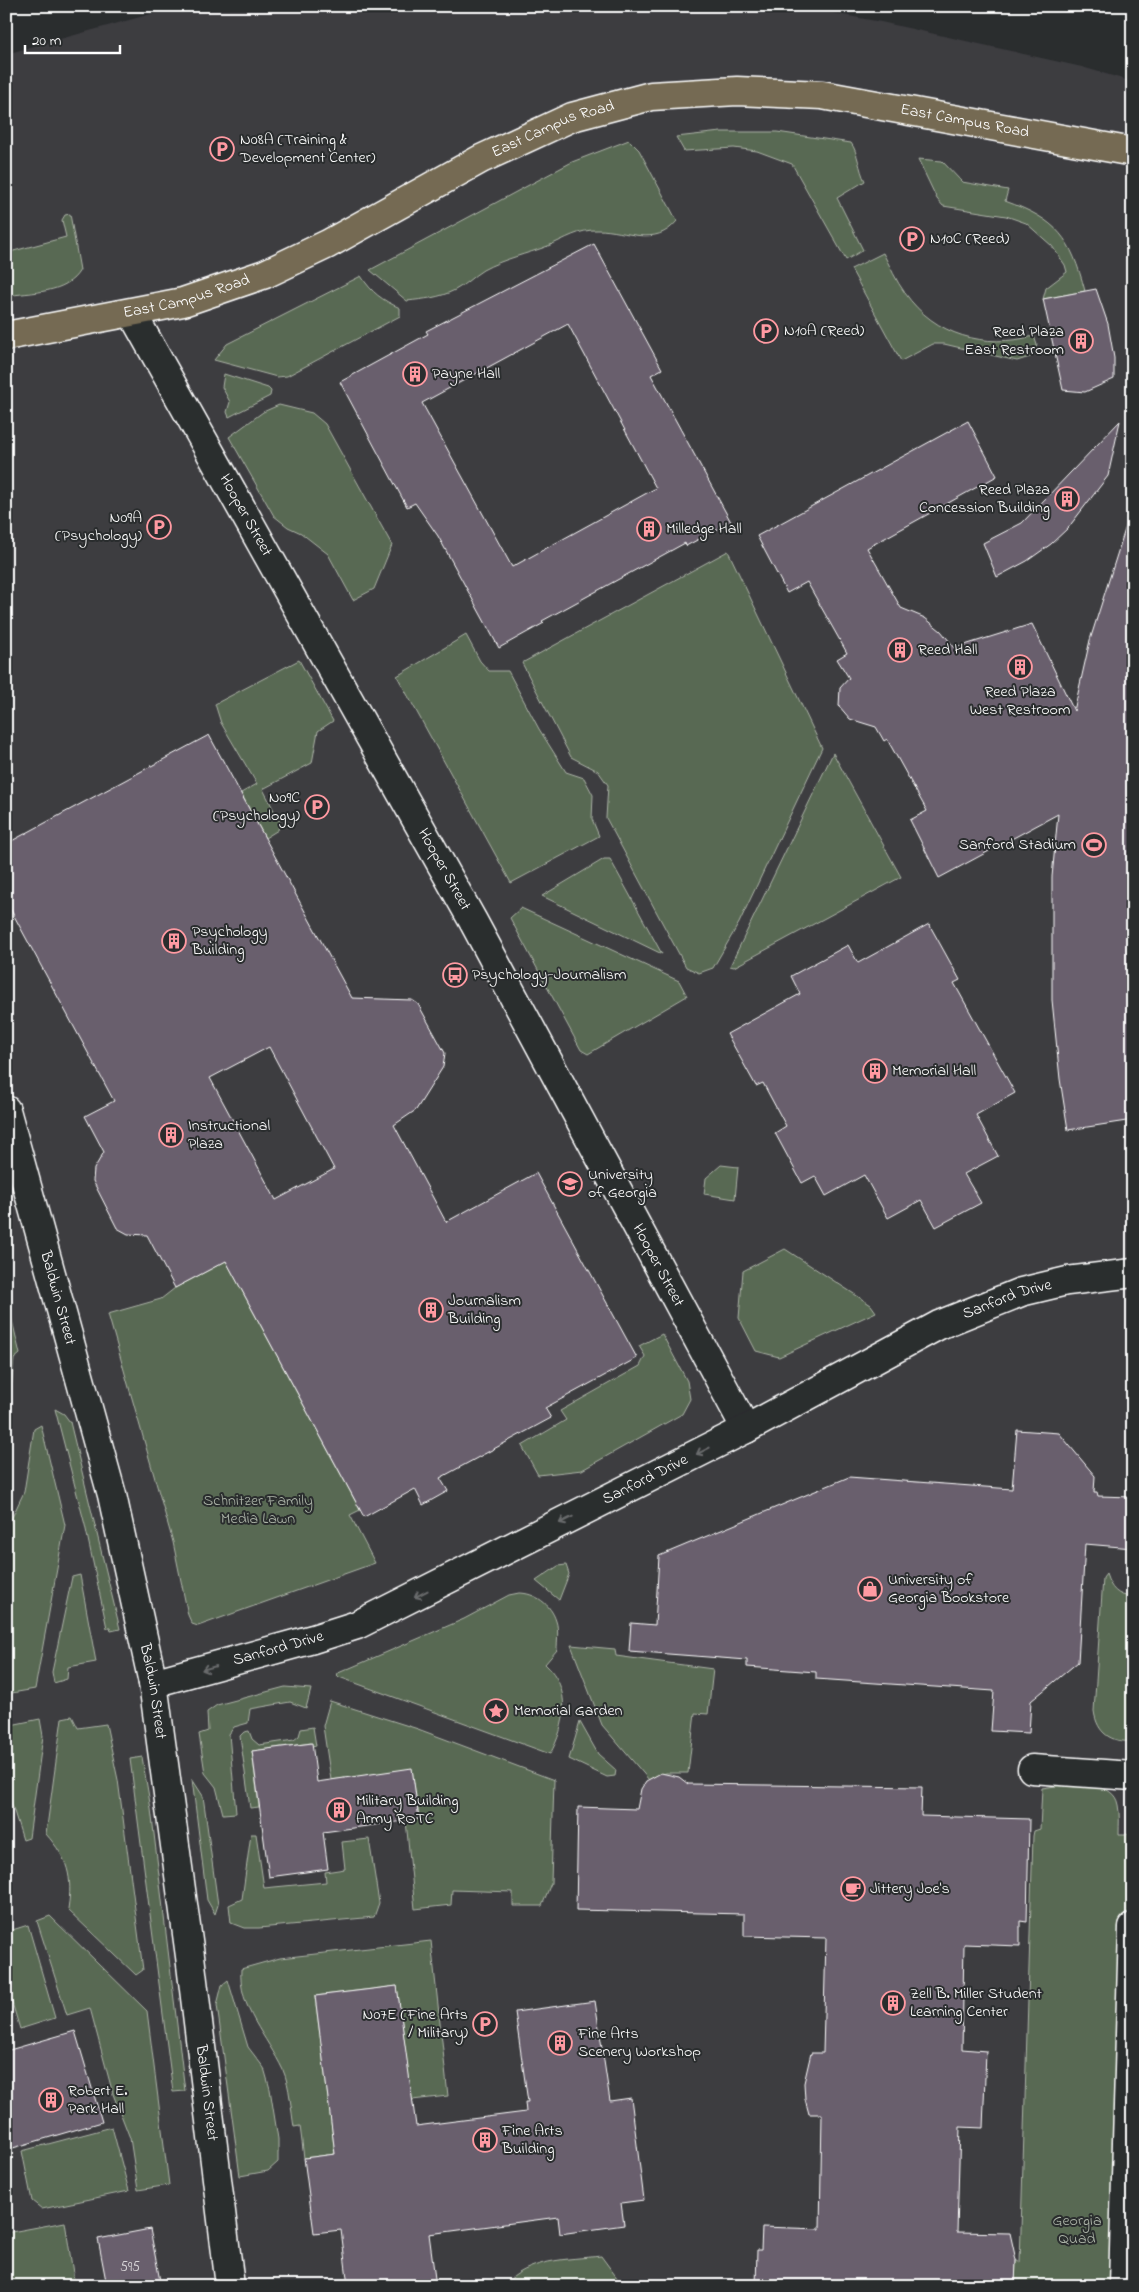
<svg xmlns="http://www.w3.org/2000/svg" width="1139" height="2292" font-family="'Indie Flower',sans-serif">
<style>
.built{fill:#3d3c41}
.green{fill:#596952;stroke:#acb4a8}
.building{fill:#695e6d;stroke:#fff;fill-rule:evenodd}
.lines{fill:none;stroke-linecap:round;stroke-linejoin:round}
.minor-casing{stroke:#fff;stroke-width:31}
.major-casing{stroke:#fff;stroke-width:31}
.minor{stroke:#2a2d2e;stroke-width:28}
.major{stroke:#756b52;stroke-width:28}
.oneway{stroke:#6a6c6d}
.labels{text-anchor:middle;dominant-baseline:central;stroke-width:4;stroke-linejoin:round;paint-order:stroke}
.number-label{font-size:14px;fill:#dad7da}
.street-label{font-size:16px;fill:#fff;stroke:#2a2d2e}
.poi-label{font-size:16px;fill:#fff;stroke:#2a2d2e;text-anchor:start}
.park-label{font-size:16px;fill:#acb4a8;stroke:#2a2d2e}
</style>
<rect width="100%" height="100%" fill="#2a2d2e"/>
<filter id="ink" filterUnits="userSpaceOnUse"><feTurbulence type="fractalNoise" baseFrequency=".02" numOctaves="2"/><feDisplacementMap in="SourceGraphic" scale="10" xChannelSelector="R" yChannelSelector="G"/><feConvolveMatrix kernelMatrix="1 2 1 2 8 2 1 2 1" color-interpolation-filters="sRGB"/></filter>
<g filter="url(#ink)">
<!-- built -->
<polygon class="built" points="180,6 795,6 881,22 1082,67 1133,82 1133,2286 6,2286 6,54"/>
<!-- green -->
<g class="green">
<path d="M 721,132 L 777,132 L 851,143 C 858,152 859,170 865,181 L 837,198 L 863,250 L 846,260 L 792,164 L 757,151 L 734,148 L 684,151 L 676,137 Z"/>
<path d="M 629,140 L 639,150 L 677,221 C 655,248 627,230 598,230 C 579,229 565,239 548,246 C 527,254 503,259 483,270 C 473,276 465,285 455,290 C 439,298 424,299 407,301 L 370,270 L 572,162 Z"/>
<path d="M 918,159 L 942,161 L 962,182 L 1008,190 L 1005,201 C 1058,220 1071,238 1085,291 L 1043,299 L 1046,288 L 1067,272 L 1065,265 L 1052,246 L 1026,223 L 1006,216 L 943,206 L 937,199 Z"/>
<path d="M 70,214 L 80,270 C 67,294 30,292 6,296 L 6,253 L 66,237 L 62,220 L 65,215 Z"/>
<path d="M 883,253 C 890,266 896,281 905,293 C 935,336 985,349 1034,336 L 1037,345 L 1033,356 L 1017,361 L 944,344 L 933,344 L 901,361 L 851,269 Z"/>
<path d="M 361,276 C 372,293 382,300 400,308 L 400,316 L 287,376 L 277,377 L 214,360 L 227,344 Z"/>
<polygon points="224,374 268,388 271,391 270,396 229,417 227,412 230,402 222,387"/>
<polygon points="279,405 312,413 325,424 392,545 374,589 353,600 328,554 301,533 288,527 274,516 229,437 263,412"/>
<polygon points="728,551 822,748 739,923 713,968 699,973 686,967 606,818 608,785 598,771 571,757 522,663"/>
<polygon points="466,635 480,661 489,671 508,671 539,729 566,772 584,778 593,795 592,819 599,836 511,883 397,676"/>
<polygon points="299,660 333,721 318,731 312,763 263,789 280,822 278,830 265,838 241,793 257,784 221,723 215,704"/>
<polygon points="833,753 901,877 734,967 730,966"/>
<polygon points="604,859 610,859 662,954 542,896"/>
<polygon points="521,908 679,981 687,996 588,1054 581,1050 510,918"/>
<polygon points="721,1165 738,1167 735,1199 704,1194 706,1178"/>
<polygon points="785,1249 871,1305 876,1312 779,1357 756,1351 739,1318 743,1271"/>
<polygon points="226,1261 360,1510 350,1515 375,1563 198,1626 192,1624 188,1615 173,1542 108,1314 161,1299 175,1288"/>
<polygon points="11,1316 20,1354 14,1359 6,1440 6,1318"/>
<polygon points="662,1334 687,1381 690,1399 682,1414 582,1470 538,1475 522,1446 566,1420 560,1411 640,1366 645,1356 639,1346"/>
<polygon points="55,1409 64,1414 70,1422 120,1629 111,1631 110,1628 107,1628 85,1525"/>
<polygon points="41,1425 65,1525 35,1689 6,1694 6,1530 24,1492 34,1429"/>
<polygon points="566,1565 569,1574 559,1600 536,1581 558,1566"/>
<path d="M 1106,1574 C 1111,1589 1117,1596 1133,1597 L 1133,1741 C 1111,1743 1097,1733 1094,1711 L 1103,1578 Z"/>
<polygon points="80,1575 96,1662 68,1667 67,1679 54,1683 52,1672 72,1577"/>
<path d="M 519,1593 C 535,1593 551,1604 556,1621 C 559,1629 557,1641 557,1650 L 545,1664 C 572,1688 566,1726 550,1754 L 339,1677 L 336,1674 L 464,1619 L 509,1595 Z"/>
<polygon points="571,1645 615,1649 616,1656 713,1669 708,1714 695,1713 688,1773 666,1773 649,1780 602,1725"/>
<polygon points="285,1687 311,1689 306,1708 290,1702 250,1709 248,1723 234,1727 229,1734 236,1813 223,1814 216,1787 205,1773 199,1734 208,1731 207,1712 217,1705"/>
<polygon points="330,1701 418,1729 554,1780 551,1883 542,1906 513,1906 513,1892 452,1890 451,1905 415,1909 406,1821 419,1819 412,1769 331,1780 323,1726"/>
<path d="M 72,1716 L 78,1728 L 106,1724 L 118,1780 L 143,1970 L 136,1975 L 68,1910 C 73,1876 68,1859 46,1834 L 62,1718 Z"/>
<polygon points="40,1719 43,1736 29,1838 23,1840 6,1786 6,1726"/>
<polygon points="580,1722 598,1754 616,1770 615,1776 607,1777 569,1759"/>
<polygon points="313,1727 316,1746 312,1747 311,1743 252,1751 259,1807 250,1808 240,1736 244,1732 249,1731 252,1739 259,1745 294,1740 299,1736 301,1729"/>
<polygon points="142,1757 151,1809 185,2091 173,2092 130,1759"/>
<polygon points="192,1779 203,1796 218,1905 215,1914 207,1900"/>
<path d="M 1062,1785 C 1079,1786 1114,1781 1118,1805 C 1120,1814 1119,1824 1119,1834 L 1133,1834 L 1133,2286 L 1015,2286 L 1016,2260 L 1020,2263 L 1033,1836 L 1034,1831 L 1040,1829 L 1042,1788 Z"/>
<polygon points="251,1834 256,1834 264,1888 326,1882 325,1872 345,1869 342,1842 369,1839 379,1903 374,1917 259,1928 244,1928 231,1923 229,1905 242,1899"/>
<polygon points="50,1916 147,2011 169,2185 138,2190 130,2138 113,2094 90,2008 67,2015 37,1921"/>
<polygon points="28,1925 55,2018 20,2029 6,1983 6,1932"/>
<path d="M 431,1941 L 448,2096 L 412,2100 L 397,1986 L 315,1996 L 335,2154 L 304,2158 L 300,2126 L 294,2127 C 291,2110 290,2086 283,2070 C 267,2036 238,2008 241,1969 L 280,1958 Z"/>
<polygon points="228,1980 248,2047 264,2068 270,2089 278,2139 278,2162 268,2171 240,2176 217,2005 222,1985"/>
<polygon points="112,2127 129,2191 42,2209 32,2201 22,2151"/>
<polygon points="65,2222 75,2286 6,2286 6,2233"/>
<path d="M 601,2256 L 623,2286 L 503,2286 C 529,2258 565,2260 601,2256 Z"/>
</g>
<!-- building -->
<g class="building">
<path d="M 594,244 L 662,369 L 651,375 L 731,522 L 686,546 L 685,543 L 542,621 L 544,623 L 499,648 L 438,536 L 415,503 L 407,507 L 340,382 L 428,334 L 426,331 ZM 568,324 L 656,488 L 512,567 L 422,403 Z"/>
<polygon points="1096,289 1108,324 1114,358 1114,379 1085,392 1063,390 1043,299"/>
<polygon points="968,421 997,476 867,548 901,608 925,618 941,631 955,648 1032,624 1074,711 1090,640 1127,523 1133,523 1133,1120 1068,1130 1060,1079 1052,1000 1052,877 1058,814 939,878 910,820 927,811 887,739 884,741 876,727 850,719 839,706 840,688 849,678 837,659 847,653 807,582 787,593 757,536"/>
<polygon points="1120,421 1108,476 1068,528 1051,544 1027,561 997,577 983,543 1022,523"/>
<path d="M 209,735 L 352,998 L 412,1000 L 418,1004 L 445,1053 L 443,1067 L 416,1110 L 394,1125 L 446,1222 L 536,1173 L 637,1358 L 545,1408 L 551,1418 L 440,1478 L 448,1491 L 423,1505 L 415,1489 L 364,1517 L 226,1261 L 175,1288 L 147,1235 L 128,1234 L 117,1228 L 93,1181 L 94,1169 L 104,1152 L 85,1116 L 114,1101 L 6,901 L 6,844 ZM 269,1047 L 334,1169 L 276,1200 L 210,1078 Z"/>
<polygon points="929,924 960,980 954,983 1015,1093 976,1115 998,1156 964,1174 981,1203 936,1227 921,1200 888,1218 864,1175 826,1196 815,1176 802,1183 775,1133 786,1126 763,1083 756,1086 727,1034 800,994 791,976 848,945 858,963"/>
<polygon points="1017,1430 1059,1433 1095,1476 1094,1492 1097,1492 1098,1496 1133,1497 1133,1548 1085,1544 1078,1662 1031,1701 1029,1733 991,1731 994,1691 816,1679 816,1672 747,1667 747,1660 629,1651 631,1623 655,1625 659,1556 849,1477 1012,1489"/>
<polygon points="312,1743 317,1782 412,1768 419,1819 323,1832 328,1869 269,1877 252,1751"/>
<polygon points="661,1773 679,1777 688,1784 922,1787 921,1816 1029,1819 1027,1922 1020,1921 1020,1946 964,1944 962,2049 986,2051 983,2128 960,2127 957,2232 1010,2233 1016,2260 1015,2286 756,2286 757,2250 761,2250 762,2227 820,2229 822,2114 809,2114 805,2099 804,2083 811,2053 823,2053 826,1938 744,1936 744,1914 576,1910 578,1807 637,1809 641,1789 646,1781"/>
<polygon points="397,1986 416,2126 526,2112 525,2102 528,2102 515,2012 595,2001 610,2101 631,2098 644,2200 621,2203 624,2225 560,2234 558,2217 429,2234 436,2286 348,2286 341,2230 314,2233 304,2158 335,2154 315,1996"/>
<polygon points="75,2031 102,2122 6,2150 6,2051"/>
<polygon points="150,2229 161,2286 107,2286 98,2239"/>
</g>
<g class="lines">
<!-- minor casing -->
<g class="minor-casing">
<g id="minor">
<path id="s1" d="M 132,313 L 473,921 L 746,1429"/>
<path id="s2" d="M 6,1110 L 112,1495 L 153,1683 L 190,1956 L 230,2286"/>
<path id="s3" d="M 153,1683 L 313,1639 L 357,1625 L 746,1429 L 939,1325 L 1021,1292 L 1067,1281 L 1133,1273"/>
<polyline points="1032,1769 1133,1776"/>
<polyline points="1123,2286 1133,1927"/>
</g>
</g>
<!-- major casing -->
<g class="major-casing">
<g id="major">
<path id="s4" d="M 6,336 L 183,302 L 265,274 L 328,244 L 481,159 L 572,117 L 651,96 L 737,91 L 822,95 L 1133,152"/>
</g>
</g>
<!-- minor -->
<use href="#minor" class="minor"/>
<!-- major -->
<use href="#major" class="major"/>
</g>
<!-- one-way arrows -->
<defs><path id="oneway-shaft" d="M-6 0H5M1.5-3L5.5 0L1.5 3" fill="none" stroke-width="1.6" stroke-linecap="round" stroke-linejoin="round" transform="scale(1.25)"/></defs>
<g class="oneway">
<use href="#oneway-shaft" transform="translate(703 1451) rotate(153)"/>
<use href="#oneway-shaft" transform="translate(566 1520) rotate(154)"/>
<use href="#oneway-shaft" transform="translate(421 1594) rotate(153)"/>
<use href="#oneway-shaft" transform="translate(209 1668) rotate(165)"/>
</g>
</g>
<!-- icons -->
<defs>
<g id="parking-ring" transform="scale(1.25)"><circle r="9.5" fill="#2a2d2e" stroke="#ff9aa2" stroke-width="1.5"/><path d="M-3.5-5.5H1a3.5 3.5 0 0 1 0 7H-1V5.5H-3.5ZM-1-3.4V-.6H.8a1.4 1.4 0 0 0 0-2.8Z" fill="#ff9aa2"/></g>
<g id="building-ring" transform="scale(1.25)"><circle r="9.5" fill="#2a2d2e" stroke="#ff9aa2" stroke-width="1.5"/><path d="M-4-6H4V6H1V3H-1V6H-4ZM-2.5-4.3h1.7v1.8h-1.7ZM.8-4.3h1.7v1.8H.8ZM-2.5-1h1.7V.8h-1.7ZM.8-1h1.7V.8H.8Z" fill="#ff9aa2"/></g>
<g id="stadium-ring" transform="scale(1.25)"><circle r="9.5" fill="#2a2d2e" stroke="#ff9aa2" stroke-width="1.5"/><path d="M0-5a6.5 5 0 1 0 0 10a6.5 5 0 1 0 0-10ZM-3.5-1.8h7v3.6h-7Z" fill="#ff9aa2"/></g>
<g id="bus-ring" transform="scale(1.25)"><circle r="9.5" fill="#2a2d2e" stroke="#ff9aa2" stroke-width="1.5"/><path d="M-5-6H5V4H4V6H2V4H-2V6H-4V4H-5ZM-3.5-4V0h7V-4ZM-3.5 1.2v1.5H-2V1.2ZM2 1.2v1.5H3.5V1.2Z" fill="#ff9aa2"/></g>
<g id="university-ring" transform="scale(1.25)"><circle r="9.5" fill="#2a2d2e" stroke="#ff9aa2" stroke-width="1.5"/><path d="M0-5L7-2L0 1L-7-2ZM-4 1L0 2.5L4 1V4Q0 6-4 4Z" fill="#ff9aa2"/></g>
<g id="shop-ring" transform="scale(1.25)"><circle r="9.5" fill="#2a2d2e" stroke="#ff9aa2" stroke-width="1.5"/><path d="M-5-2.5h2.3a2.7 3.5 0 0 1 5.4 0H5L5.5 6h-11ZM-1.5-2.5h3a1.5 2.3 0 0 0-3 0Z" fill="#ff9aa2"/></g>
<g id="sight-ring" transform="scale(1.25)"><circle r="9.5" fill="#2a2d2e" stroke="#ff9aa2" stroke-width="1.5"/><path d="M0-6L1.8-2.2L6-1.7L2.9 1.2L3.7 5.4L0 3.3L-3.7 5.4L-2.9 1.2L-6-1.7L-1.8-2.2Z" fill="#ff9aa2"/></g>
<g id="cafe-ring" transform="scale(1.25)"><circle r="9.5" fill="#2a2d2e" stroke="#ff9aa2" stroke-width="1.5"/><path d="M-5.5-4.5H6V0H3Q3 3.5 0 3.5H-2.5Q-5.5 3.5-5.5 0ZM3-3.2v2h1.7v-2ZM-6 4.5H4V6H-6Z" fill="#ff9aa2"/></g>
</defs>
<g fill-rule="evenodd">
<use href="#parking-ring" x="222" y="149"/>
<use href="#parking-ring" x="912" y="239"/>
<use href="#parking-ring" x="766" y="331"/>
<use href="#building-ring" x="1081" y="341"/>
<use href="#building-ring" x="415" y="374"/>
<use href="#building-ring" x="1067" y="499"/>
<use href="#parking-ring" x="159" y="527"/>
<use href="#building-ring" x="649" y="529"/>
<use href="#building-ring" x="900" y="650"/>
<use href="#building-ring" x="1020" y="667"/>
<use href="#parking-ring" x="317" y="807"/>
<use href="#stadium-ring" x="1094" y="845"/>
<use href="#building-ring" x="174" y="941"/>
<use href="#bus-ring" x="455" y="975"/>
<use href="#building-ring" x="875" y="1071"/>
<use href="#building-ring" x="171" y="1135"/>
<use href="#university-ring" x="570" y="1184"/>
<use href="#building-ring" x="431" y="1310"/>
<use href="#shop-ring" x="870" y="1589"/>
<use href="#sight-ring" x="496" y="1711"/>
<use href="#building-ring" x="339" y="1810"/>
<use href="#cafe-ring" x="853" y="1889"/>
<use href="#building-ring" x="893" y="2003"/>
<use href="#parking-ring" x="485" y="2024"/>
<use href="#building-ring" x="560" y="2043"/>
<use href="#building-ring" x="51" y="2100"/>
<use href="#building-ring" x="485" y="2140"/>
</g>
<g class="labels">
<!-- number labels -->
<g class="number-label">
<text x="130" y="2267">595</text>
</g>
<!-- street labels -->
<g class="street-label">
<text stroke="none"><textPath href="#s4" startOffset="1010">East Campus Road</textPath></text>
<text stroke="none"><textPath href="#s4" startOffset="590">East Campus Road</textPath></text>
<text stroke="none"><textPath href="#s4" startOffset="185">East Campus Road</textPath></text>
<text stroke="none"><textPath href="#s1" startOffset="232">Hooper Street</textPath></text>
<text stroke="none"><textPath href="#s1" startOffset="638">Hooper Street</textPath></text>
<text stroke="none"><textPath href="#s1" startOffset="1088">Hooper Street</textPath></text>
<text stroke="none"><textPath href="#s2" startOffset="195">Baldwin Street</textPath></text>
<text stroke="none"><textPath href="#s3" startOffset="940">Sanford Drive</textPath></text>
<text stroke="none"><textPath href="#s3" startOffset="535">Sanford Drive</textPath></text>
<text stroke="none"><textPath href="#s3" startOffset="130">Sanford Drive</textPath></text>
<text stroke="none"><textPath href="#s2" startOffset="600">Baldwin Street</textPath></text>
<text stroke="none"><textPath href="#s2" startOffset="1005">Baldwin Street</textPath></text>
</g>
<!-- poi labels -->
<g class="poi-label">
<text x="240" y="140">N08A (Training &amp;<tspan x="240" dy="18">Development Center)</tspan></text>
<text x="930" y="239">N10C (Reed)</text>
<text x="784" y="331">N10A (Reed)</text>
<text x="1064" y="332" text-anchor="end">Reed Plaza<tspan x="1064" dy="18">East Restroom</tspan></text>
<text x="432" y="374">Payne Hall</text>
<text x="1050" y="490" text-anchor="end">Reed Plaza<tspan x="1050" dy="18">Concession Building</tspan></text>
<text x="142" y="518" text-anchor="end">N09A<tspan x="142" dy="18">(Psychology)</tspan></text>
<text x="666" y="529">Milledge Hall</text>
<text x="918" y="650">Reed Hall</text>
<text x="1020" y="692" text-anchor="middle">Reed Plaza<tspan x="1020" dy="18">West Restroom</tspan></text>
<text x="300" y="798" text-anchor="end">N09C<tspan x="300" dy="18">(Psychology)</tspan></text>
<text x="1076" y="845" text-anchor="end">Sanford Stadium</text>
<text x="192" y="932">Psychology<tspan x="192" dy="18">Building</tspan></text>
<text x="472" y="975">Psychology-Journalism</text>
<text x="892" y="1071">Memorial Hall</text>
<text x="188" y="1126">Instructional<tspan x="188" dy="18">Plaza</tspan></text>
<text x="588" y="1175">University<tspan x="588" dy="18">of Georgia</tspan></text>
<text x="448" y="1301">Journalism<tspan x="448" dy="18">Building</tspan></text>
<text x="888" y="1580">University of<tspan x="888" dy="18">Georgia Bookstore</tspan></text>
<text x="514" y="1711">Memorial Garden</text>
<text x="356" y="1801">Military Building<tspan x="356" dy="18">Army ROTC</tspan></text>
<text x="870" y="1889">Jittery Joe's</text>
<text x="910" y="1994">Zell B. Miller Student<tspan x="910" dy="18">Learning Center</tspan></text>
<text x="468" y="2015" text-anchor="end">N07E (Fine Arts<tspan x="468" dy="18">/ Military)</tspan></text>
<text x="578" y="2034">Fine Arts<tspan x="578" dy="18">Scenery Workshop</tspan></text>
<text x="68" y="2091">Robert E.<tspan x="68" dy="18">Park Hall</tspan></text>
<text x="502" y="2131">Fine Arts<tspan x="502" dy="18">Building</tspan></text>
</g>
<!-- park labels -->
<g class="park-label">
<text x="258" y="1501">Schnitzer Family<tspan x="258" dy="18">Media Lawn</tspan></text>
<text x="1077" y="2221">Georgia<tspan x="1077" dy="18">Quad</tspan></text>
</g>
</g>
<!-- margin -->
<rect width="1139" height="2292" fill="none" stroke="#2a2d2e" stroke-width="25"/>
<rect x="12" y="12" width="1114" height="2267" fill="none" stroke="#fff" stroke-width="2" filter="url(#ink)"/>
<!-- scale -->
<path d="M25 45v8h95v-8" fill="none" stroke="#ffffff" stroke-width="2.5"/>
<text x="32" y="45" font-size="15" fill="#ffffff" stroke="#2a2d2e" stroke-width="4" paint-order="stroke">20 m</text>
</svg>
